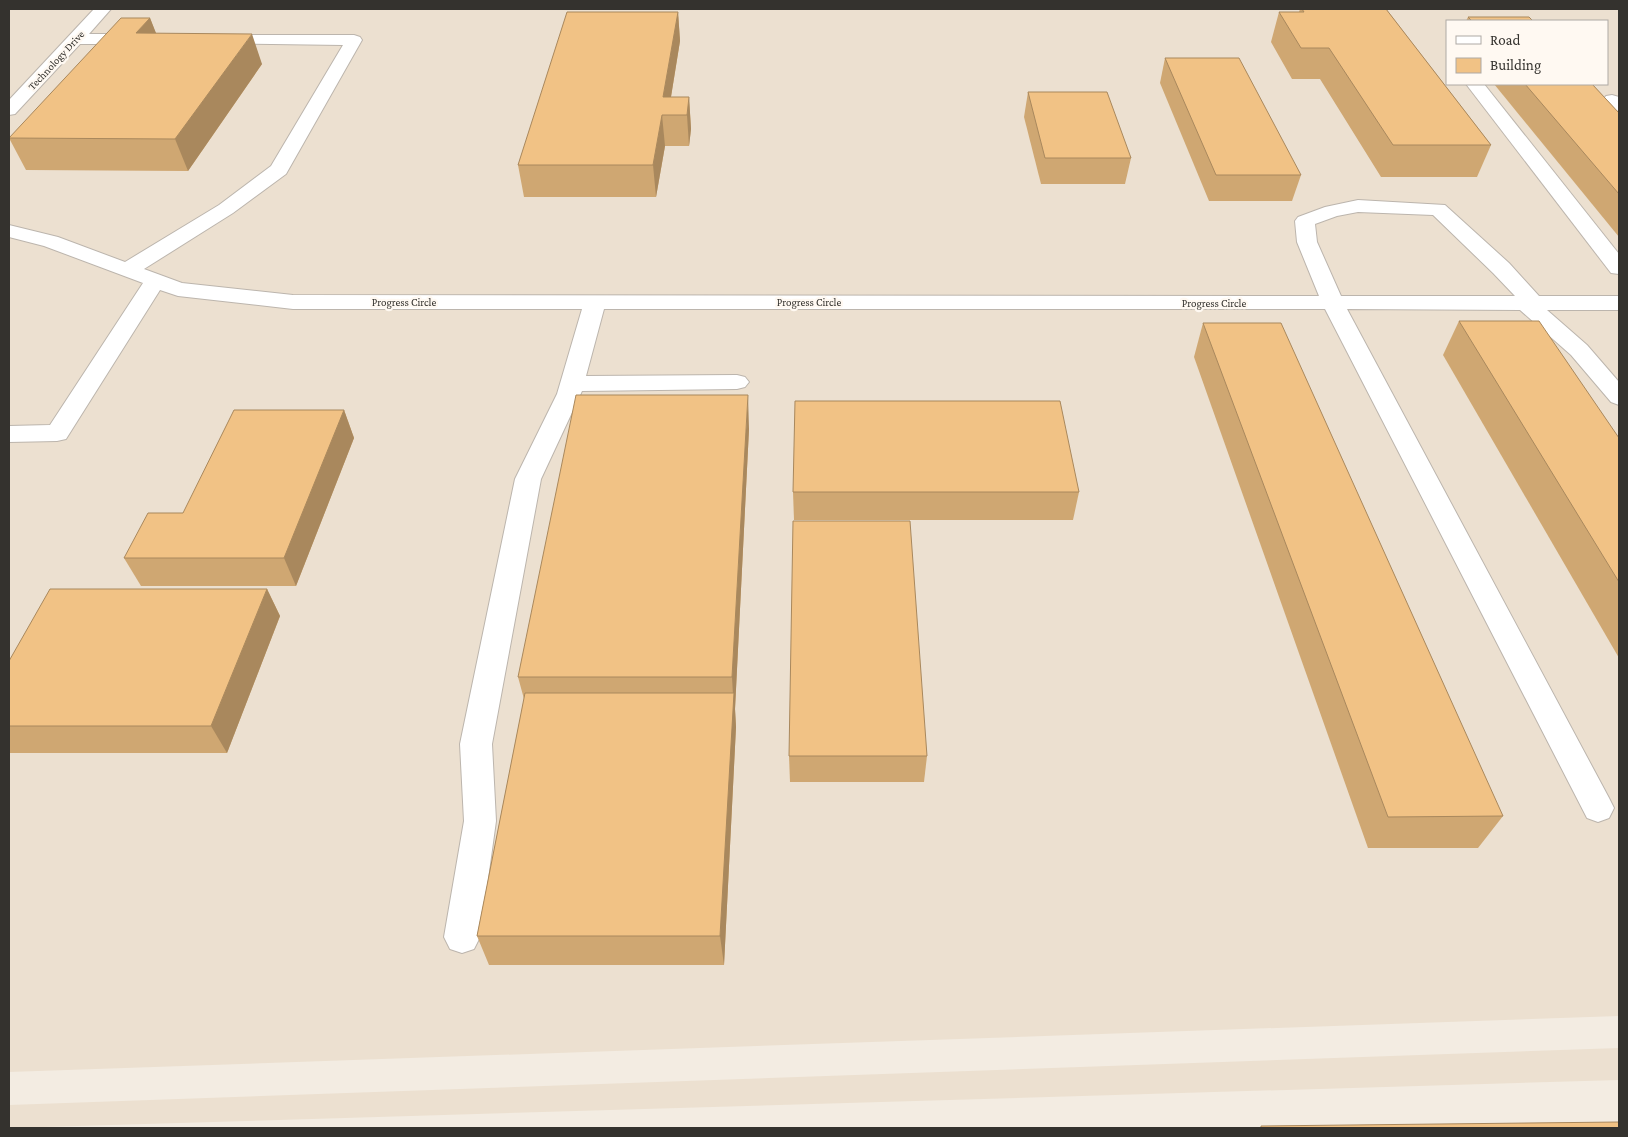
<svg xmlns="http://www.w3.org/2000/svg" width="1628" height="1137" font-family="'Crimson Pro',serif">
<style>
.built{fill:#ece0d0;fill-rule:evenodd}
.lines{fill:none;stroke-linecap:round;stroke-linejoin:round}
.minor-casing{stroke:#bcb5ad;stroke-width:2}
.minor{fill:#fff;fill-rule:evenodd}
.wall{fill:#cfa772}
.shaded-wall{fill:#a9885d}
.building{fill:#f1c285;stroke:#a9885d}
.labels{text-anchor:middle;dominant-baseline:central;stroke-width:4.5;stroke-linejoin:round;paint-order:stroke}
.far-street-label{font-size:11px;fill:#34322e;stroke:#fff9f2}
</style>
<rect width="100%" height="100%" fill="#f3ece2"/>
<!-- built -->
<g class="built">
<path d="M 9,9 L 1619,9 L 1619,1016 L 9,1072 ZM 1447,21 L 1607,21 L 1607,84 L 1447,84 Z"/>
<polygon points="1619,1048 1619,1080 9,1128 9,1105"/>
</g>
<g class="lines">
<!-- minor casing -->
<g class="minor-casing">
<g id="minor">
<polygon points="94,9 111,9 89,34 139,34 145,36 147,39 145,42 139,44 80,44 15,114 9,115 9,100"/>
<path d="M 217,35 L 354,35 L 360,37 L 362,40 L 286,174 L 233,213 L 144,269 L 182,283 L 293,295 L 1319,296 L 1297,242 L 1295,221 L 1298,217 L 1325,207 L 1358,200 L 1445,205 L 1509,263 L 1539,296 L 1619,296 L 1619,310 L 1547,310 L 1587,345 L 1619,382 L 1619,405 L 1611,402 L 1571,355 L 1520,310 L 1347,309 L 1609,798 L 1614,808 L 1609,818 L 1598,822 L 1587,818 L 1325,309 L 604,309 L 586,376 L 737,375 L 745,377 L 749,382 L 745,387 L 737,389 L 582,391 L 541,479 L 492,744 L 496,821 L 480,937 L 474,949 L 462,953 L 450,949 L 444,937 L 464,821 L 460,744 L 515,479 L 557,394 L 582,309 L 293,309 L 178,296 L 160,290 L 66,439 L 57,441 L 9,442 L 9,426 L 50,425 L 143,283 L 44,246 L 9,237 L 9,225 L 58,237 L 125,262 L 219,205 L 271,166 L 343,45 L 211,43 L 209,40 L 211,37 ZM 1358,212 L 1433,215 L 1493,273 L 1515,296 L 1341,296 L 1317,242 L 1315,224 L 1337,216 Z"/>
<polygon points="1466,84 1484,84 1619,254 1619,274 1611,273"/>
<polygon points="1612,95 1619,97 1619,111 1613,110 1603,100 1606,96"/>
</g>
</g>
<!-- minor -->
<use href="#minor" class="minor"/>
</g>
<!-- wall -->
<g class="wall">
<polygon points="1300,9 1386,9 1491,145 1477,177 1381,177 1320,79 1292,79 1271,42 1279,12 1299,12"/>
<polygon points="678,12 680,41 671,97 689,97 691,129 689,146 665,146 656,197 524,197 518,165"/>
<polygon points="1468,17 1533,21 1466,21"/>
<polygon points="150,18 156,34 262,64 188,171 26,170 9,138"/>
<polygon points="1165,58 1301,175 1292,201 1209,201 1160,83"/>
<polygon points="1494,84 1592,84 1619,113 1619,237"/>
<polygon points="1028,92 1131,158 1125,184 1041,184 1024,117"/>
<polygon points="1459,321 1619,438 1619,658 1443,355"/>
<polygon points="1203,323 1503,816 1478,848 1368,848 1194,357"/>
<polygon points="344,410 354,438 296,586 141,586 124,558 183,513"/>
<polygon points="749,429 735,709 736,727 724,965 489,965 477,936 524,699 518,677"/>
<polygon points="793,492 1079,492 1073,520 794,520"/>
<polygon points="267,589 280,616 227,753 9,753 9,661"/>
<polygon points="789,756 927,756 924,782 790,782"/>
</g>
<!-- shaded-wall -->
<g class="shaded-wall">
<polygon points="678,12 680,41 668,115 663,97"/>
<polygon points="150,18 162,48 136,33"/>
<polygon points="252,34 262,64 188,171 175,139"/>
<polygon points="689,97 691,129 689,146 687,115"/>
<polygon points="662,115 665,146 656,197 653,165"/>
<polygon points="748,395 749,429 735,709 736,727 724,965 720,936 733,695 732,677"/>
<polygon points="344,410 354,438 296,586 284,558"/>
<polygon points="267,589 280,616 227,753 211,726"/>
</g>
<!-- building -->
<g class="building">
<polygon points="1302,9 1386,9 1491,145 1393,145 1329,48 1301,48 1279,12 1304,12"/>
<polygon points="567,12 678,12 663,97 689,97 687,115 662,115 653,165 518,165"/>
<polygon points="1468,17 1529,17 1533,21 1472,21"/>
<polygon points="121,18 150,18 136,33 252,34 175,139 9,138"/>
<polygon points="1165,58 1239,58 1301,175 1216,175"/>
<polygon points="1525,84 1592,84 1619,113 1619,194"/>
<polygon points="1028,92 1107,92 1131,158 1045,158"/>
<polygon points="1459,321 1539,321 1619,438 1619,582"/>
<polygon points="1203,323 1281,323 1503,816 1388,817"/>
<polygon points="576,395 748,395 732,677 518,677"/>
<polygon points="795,401 1060,401 1079,492 793,492"/>
<polygon points="234,410 344,410 284,558 124,558 148,513 183,513"/>
<polygon points="793,521 910,521 927,756 789,756"/>
<polygon points="50,589 267,589 211,726 9,726 9,661"/>
<polygon points="525,693 734,693 720,936 477,936"/>
<polygon points="1619,1122 1619,1128 1261,1128 1261,1126"/>
</g>
<g class="labels">
<!-- far-street labels -->
<g class="far-street-label">
<text transform="translate(56 60) rotate(-47)">Technology Drive</text>
<text x="404" y="302">Progress Circle</text>
<text x="809" y="302">Progress Circle</text>
<text x="1214" y="303">Progress Circle</text>
</g>
</g>
<!-- border -->
<rect width="1628" height="1137" fill="none" stroke="#34322e" stroke-width="20"/>
<!-- legend -->
<rect x="1446" y="20" width="162" height="65" fill="#fff9f2" stroke="#aea9a4"/>
<rect x="1456" y="36" width="25" height="8" fill="#ffffff" stroke="#aea9a4"/>
<text x="1490" y="45" font-size="15" fill="#34322e">Road</text>
<rect x="1456" y="58" width="25" height="15" fill="#f1c285" stroke="#aea9a4"/>
<text x="1490" y="70" font-size="15" fill="#34322e">Building</text>
</svg>
